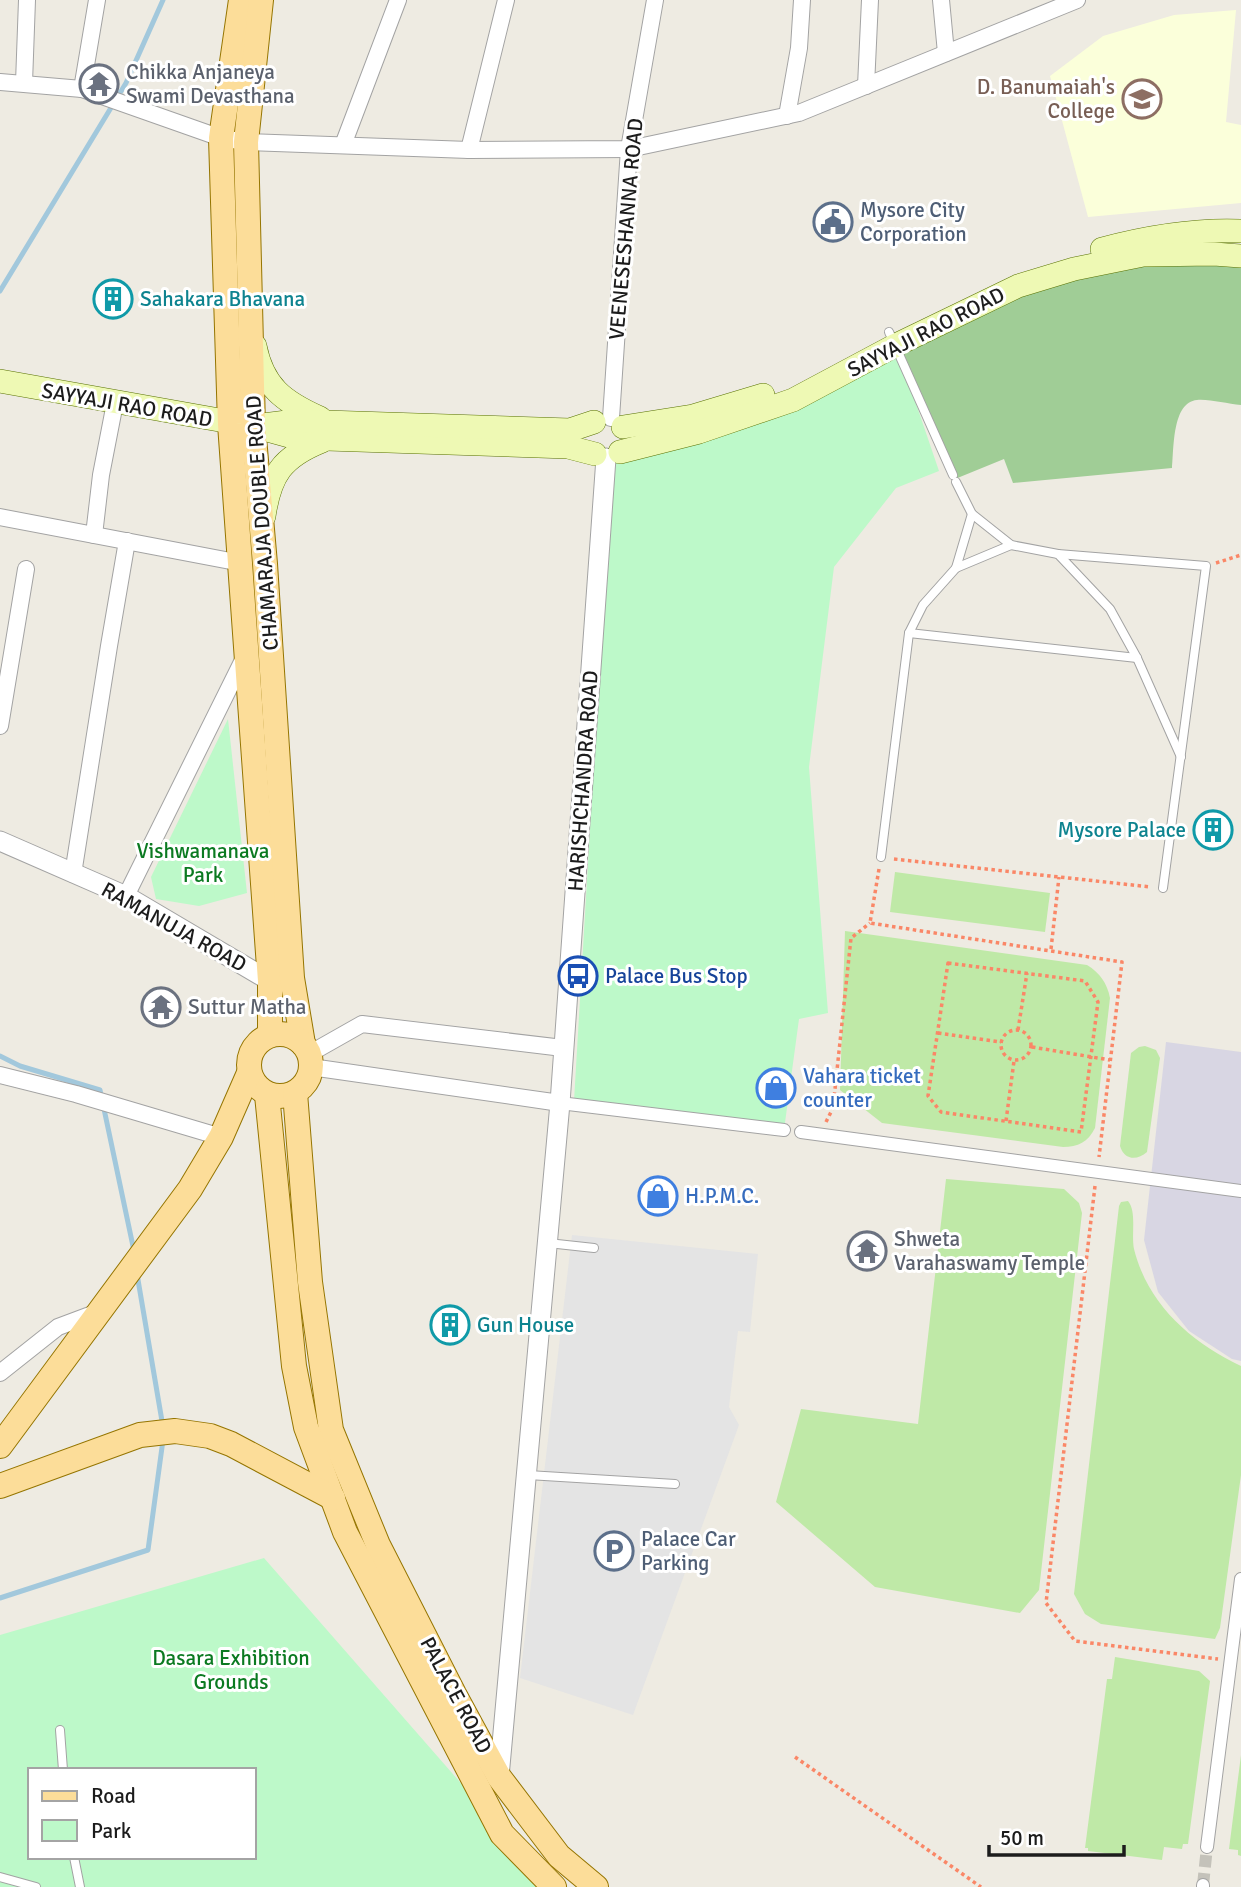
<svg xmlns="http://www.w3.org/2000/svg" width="1241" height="1887" font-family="Signika,sans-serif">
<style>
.education{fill:#fbffda}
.grass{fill:#bfe9a7}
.forest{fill:#a0cd96}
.park{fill:#bdf9c9;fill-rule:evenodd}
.parking{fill:#e4e4e4}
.plaza{fill:#d8d6e3}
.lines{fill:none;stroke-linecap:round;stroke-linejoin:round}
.stream{stroke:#a2c8dc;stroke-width:5}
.pedestrian-tunnel{stroke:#c4c2ba;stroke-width:12;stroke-dasharray:12 6;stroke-linecap:butt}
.service-casing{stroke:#a3a3a3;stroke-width:10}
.pedestrian-casing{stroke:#a3a3a3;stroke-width:14}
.minor-casing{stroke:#a3a3a3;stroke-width:18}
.tertiary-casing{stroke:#a3a3a3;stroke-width:21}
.secondary-casing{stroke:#597204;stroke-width:24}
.primary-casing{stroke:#957500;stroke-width:26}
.path{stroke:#fa8767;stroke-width:3.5;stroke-dasharray:3.5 3.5;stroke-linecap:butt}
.service{stroke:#fff;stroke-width:8}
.pedestrian{stroke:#fff;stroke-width:12}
.minor{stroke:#fff;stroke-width:16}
.tertiary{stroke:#fff;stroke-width:19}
.secondary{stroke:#eef9b4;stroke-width:23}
.primary{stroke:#fcdd99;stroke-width:24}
.labels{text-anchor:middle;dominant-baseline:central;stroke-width:6;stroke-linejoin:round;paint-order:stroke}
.worship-label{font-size:21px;fill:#5b616d;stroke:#fff;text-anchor:start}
.education-label{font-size:21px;fill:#785e54;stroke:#fff;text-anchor:end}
.service-label{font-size:21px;fill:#4e5e75;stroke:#fff;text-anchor:start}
.street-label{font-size:21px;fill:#1c1c1c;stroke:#fff}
.culture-label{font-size:21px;fill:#0d838f;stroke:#fff;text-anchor:start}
.park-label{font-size:21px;fill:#0b7a21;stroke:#fff}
.transit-label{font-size:21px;fill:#164399;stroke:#fff;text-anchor:start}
.shop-label{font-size:21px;fill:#366cbe;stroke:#fff;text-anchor:start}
</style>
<rect width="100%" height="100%" fill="#eeebe2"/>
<!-- education -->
<polygon class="education" points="1236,10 1226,122 1241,125 1241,203 1088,217 1050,76 1103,36 1174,15"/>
<!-- grass -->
<g class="grass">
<polygon points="895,872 1050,893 1045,932 890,912"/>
<path d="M 845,931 L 1087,965 C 1100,973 1107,983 1110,998 L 1095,1128 C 1088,1142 1078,1147 1063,1147 L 882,1123 L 840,1090 Z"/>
<path d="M 1145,1046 L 1156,1050 L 1160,1058 L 1147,1152 C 1137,1161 1124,1160 1120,1146 L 1131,1053 L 1139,1047 Z"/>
<polygon points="946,1179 1064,1189 1079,1203 1082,1213 1039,1590 1020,1613 875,1587 776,1502 801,1409 918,1424"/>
<path d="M 1128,1201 C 1137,1212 1131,1234 1134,1249 C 1148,1305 1191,1342 1241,1366 L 1241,1475 L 1220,1628 L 1215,1639 L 1101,1624 L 1085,1614 L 1074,1594 L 1119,1206 L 1121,1202 Z"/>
<polygon points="1115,1657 1199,1671 1210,1681 1188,1844 1183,1844 1182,1849 1164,1847 1162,1860 1088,1851 1088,1848 1085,1848 1107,1679 1112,1679"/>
<polygon points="1241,1755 1241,1856 1238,1855 1238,1850 1229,1849"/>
</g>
<!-- forest -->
<path class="forest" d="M 1143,255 L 1241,257 L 1241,405 C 1227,404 1210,399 1197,400 C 1172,402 1174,449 1172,468 L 1013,483 L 1004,459 L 955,479 L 896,345 L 1018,286 Z"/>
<!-- park -->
<g class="park">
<polygon points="896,345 939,471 896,488 834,567 809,767 828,1013 799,1019 784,1130 574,1101 612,457 769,408"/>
<polygon points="228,719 247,893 199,906 156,899 151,877"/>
<path d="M 264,1558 L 522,1853 L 546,1887 L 0,1887 L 0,1635 ZM 30,1770 L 254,1770 L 254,1857 L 30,1857 Z"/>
</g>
<!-- parking -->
<polygon class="parking" points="572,1235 758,1254 750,1332 738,1331 729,1407 739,1425 633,1715 520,1678"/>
<!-- plaza -->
<polygon class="plaza" points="1166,1042 1241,1052 1241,1361 1232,1359 1189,1331 1158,1292 1144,1240"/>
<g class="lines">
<!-- stream -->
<g class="stream">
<polyline points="0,291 126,83 163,0"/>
<polyline points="0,1056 20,1066 100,1090 134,1251"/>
<polyline points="137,1274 163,1427"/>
<polyline points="0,1598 148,1550 163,1440"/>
</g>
<!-- pedestrian-tunnel -->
<polyline class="pedestrian-tunnel" points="1203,1885 1207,1847"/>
<!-- service casing -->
<g class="service-casing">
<g id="service">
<polyline points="889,332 953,475"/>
<polyline points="956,482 972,514 1011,545 1058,554 1110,609 1137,658 1181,757"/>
<polyline points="1058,554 1206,566 1163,888"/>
<polyline points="956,568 1011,545"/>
<polyline points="909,633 1137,658"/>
<polyline points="881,857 909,633 923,605 956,568 972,514"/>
<polyline points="548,1243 594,1248"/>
<polyline points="528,1475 675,1484"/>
<polyline points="60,1730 63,1770"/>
<polyline points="74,1857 80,1887"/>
<polyline points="0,1877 36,1887"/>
</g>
</g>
<!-- pedestrian casing -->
<g class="pedestrian-casing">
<g id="pedestrian">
<polyline points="560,1103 784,1130"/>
<polyline points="801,1132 1241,1191"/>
<polyline points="1207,1847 1241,1579"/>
<polyline points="1203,1887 1203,1885"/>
</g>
</g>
<!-- minor casing -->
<g class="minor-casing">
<g id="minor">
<polyline points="941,0 946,53"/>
<polyline points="0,82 82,89 221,138 246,142 469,150 629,149 799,113 1077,0"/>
<polyline points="24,83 27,0"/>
<polyline points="866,86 870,0"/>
<polyline points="82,89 97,0"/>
<polyline points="787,116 799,48 802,0"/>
<polyline points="343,145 398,0"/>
<polyline points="469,150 506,0"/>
<polyline points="611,418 629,149 655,0"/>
<polyline points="0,517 241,563"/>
<polyline points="94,535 101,475 115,403"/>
<polyline points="0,726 26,569"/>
<polyline points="73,874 109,646 127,541"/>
<polyline points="126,896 245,656"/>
<polyline points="309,1054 362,1024 563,1048"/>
<polyline points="311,1067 560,1103"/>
<polyline points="0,1075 76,1094 221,1137"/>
<polyline points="0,1373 58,1327 98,1312"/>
</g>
</g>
<!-- tertiary casing -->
<g class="tertiary-casing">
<g id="tertiary">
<polyline points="0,841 126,896 270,981"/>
<polyline points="499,1777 560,1103 606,458"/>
</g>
</g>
<!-- secondary casing -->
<g class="secondary-casing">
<g id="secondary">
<path d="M 1102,249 C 1147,237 1194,229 1241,231"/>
<path d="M 255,346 C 263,387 284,402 320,418"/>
<polyline points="0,381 253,426 296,438 568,447 595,454"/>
<polyline points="263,425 295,421 570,430 594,422"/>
<polyline points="623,427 693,416 763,395"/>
<polyline points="620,452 699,432 793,400 896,345 1018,286 1074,269 1143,255 1214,254 1241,256"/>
<path d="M 264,516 C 270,475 282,457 322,441"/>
</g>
</g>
<!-- primary casing -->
<g class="primary-casing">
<g id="primary">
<polyline points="241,0 221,138 230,424 270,981 270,1035"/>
<polyline points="261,0 246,142 253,426 265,564 292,978 303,1044"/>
<circle cx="280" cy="1065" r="31"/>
<polyline points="295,1093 310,1282 331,1430 378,1545 454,1694 499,1777 559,1856 596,1887"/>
<polyline points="267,1095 294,1366 306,1427 345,1532 502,1834 554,1887"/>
<polyline points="0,1446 190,1189 221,1137 249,1073"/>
<polyline points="0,1486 140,1435 175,1431 210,1436 231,1444 333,1498"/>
</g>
</g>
<!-- path -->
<g class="path">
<polyline points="1216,563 1241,555"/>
<polyline points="894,859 1151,887"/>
<polyline points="879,869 870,923 1122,962 1099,1157"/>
<polyline points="1051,949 1059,877"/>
<polygon points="948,963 1085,981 1098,1002 1081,1132 941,1112 928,1096"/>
<circle cx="1016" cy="1045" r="15"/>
<polyline points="1018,1030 1027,973"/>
<polyline points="938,1033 1001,1042"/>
<polyline points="1032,1047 1110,1060"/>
<polyline points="1006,1121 1014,1061"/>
<polyline points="826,1122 833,1108 851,938 870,923"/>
<polyline points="1095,1186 1046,1603 1075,1641 1218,1659"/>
<polyline points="795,1757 981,1887"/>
</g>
<!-- service -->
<use href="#service" class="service"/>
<!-- pedestrian -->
<use href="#pedestrian" class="pedestrian"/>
<!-- minor -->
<use href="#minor" class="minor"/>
<!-- tertiary -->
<use href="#tertiary" class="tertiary"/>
<!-- secondary -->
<use href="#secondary" class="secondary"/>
<!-- primary -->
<use href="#primary" class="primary"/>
</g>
<!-- icons -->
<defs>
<g id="temple-ring" transform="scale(2.0125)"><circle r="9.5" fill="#fff" stroke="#6b7280" stroke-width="1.5"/><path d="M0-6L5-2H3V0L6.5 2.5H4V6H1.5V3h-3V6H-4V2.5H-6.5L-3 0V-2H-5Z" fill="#6b7280"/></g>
<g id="university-ring" transform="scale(2.0125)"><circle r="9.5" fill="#fff" stroke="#8d6e63" stroke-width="1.5"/><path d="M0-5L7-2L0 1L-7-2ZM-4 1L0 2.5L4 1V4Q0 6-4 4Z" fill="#8d6e63"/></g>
<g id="civic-ring" transform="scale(2.0125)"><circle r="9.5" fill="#fff" stroke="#5c6f8a" stroke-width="1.5"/><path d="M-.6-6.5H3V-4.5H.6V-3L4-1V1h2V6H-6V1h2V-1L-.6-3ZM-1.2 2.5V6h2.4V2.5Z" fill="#5c6f8a"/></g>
<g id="building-ring" transform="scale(2.0125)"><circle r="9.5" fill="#fff" stroke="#0f9aa8" stroke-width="1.5"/><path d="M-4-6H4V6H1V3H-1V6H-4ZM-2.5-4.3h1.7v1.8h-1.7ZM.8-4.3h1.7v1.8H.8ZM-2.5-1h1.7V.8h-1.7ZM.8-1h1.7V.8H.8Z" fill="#0f9aa8"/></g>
<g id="bus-ring" transform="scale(2.0125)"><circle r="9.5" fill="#fff" stroke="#1a4fb4" stroke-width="1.5"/><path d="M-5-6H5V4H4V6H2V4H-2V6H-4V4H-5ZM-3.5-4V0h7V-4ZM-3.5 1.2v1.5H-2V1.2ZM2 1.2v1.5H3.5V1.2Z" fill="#1a4fb4"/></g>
<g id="shop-ring" transform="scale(2.0125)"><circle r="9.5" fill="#fff" stroke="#3f7fe0" stroke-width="1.5"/><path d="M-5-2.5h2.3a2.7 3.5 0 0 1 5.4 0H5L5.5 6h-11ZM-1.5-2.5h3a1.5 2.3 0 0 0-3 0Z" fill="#3f7fe0"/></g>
<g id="parking-ring" transform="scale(2.0125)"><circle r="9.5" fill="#fff" stroke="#5c6f8a" stroke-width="1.5"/><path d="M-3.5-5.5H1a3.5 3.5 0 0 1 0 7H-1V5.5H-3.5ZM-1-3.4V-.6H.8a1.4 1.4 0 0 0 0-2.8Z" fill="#5c6f8a"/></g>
</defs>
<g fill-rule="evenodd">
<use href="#temple-ring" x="99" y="84"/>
<use href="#university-ring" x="1142" y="99"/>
<use href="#civic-ring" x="833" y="222"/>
<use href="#building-ring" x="113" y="299"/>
<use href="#building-ring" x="1213" y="830"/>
<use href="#bus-ring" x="578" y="976"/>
<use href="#temple-ring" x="161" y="1007"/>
<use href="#shop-ring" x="776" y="1088"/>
<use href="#shop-ring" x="658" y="1196"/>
<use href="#temple-ring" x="867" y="1251"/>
<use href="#building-ring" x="450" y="1325"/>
<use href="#parking-ring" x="614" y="1551"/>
</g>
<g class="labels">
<!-- worship labels -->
<g class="worship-label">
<text x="126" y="72">Chikka Anjaneya<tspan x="126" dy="24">Swami Devasthana</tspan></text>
<text x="188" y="1007">Suttur Matha</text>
<text x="894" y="1239">Shweta<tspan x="894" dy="24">Varahaswamy Temple</tspan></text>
</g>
<!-- education labels -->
<g class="education-label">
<text x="1115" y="87">D. Banumaiah's<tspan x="1115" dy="24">College</tspan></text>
</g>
<!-- service labels -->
<g class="service-label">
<text x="860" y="210">Mysore City<tspan x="860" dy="24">Corporation</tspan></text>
<text x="641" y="1539">Palace Car<tspan x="641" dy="24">Parking</tspan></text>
</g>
<!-- street labels -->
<g class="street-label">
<text transform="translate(626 229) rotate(-85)">VEENESESHANNA ROAD</text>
<text transform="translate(926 332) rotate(-27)">SAYYAJI RAO ROAD</text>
<text transform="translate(127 405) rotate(10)">SAYYAJI RAO ROAD</text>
<text transform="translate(262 523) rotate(-94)">CHAMARAJA DOUBLE ROAD</text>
<text transform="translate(583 781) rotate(-86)">HARISHCHANDRA ROAD</text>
<text transform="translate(174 927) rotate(29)">RAMANUJA ROAD</text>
<text transform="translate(456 1695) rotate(62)">PALACE ROAD</text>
</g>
<!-- culture labels -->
<g class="culture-label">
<text x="140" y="299">Sahakara Bhavana</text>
<text x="1186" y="830" text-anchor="end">Mysore Palace</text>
<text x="477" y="1325">Gun House</text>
</g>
<!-- park labels -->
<g class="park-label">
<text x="203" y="851">Vishwamanava<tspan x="203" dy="24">Park</tspan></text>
<text x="231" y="1658">Dasara Exhibition<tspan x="231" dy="24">Grounds</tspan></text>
</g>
<!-- transit labels -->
<g class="transit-label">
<text x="605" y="976">Palace Bus Stop</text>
</g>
<!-- shop labels -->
<g class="shop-label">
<text x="803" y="1076">Vahara ticket<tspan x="803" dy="24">counter</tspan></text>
<text x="685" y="1196">H.P.M.C.</text>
</g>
</g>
<!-- legend -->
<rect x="28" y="1768" width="228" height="91" fill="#ffffff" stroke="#a4a4a4" stroke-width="2"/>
<rect x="42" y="1791" width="35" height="10" fill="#fcdd99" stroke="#a4a4a4" stroke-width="2"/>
<text x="91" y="1803" font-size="21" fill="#1c1c1c">Road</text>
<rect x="42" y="1820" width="35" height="21" fill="#bdf9c9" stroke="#a4a4a4" stroke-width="2"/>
<text x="91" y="1838" font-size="21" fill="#1c1c1c">Park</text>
<!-- scale -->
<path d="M989 1845v10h135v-10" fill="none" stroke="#1c1c1c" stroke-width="3.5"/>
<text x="1000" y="1845" font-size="21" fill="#1c1c1c" stroke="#ffffff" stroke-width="5" paint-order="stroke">50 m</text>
</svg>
